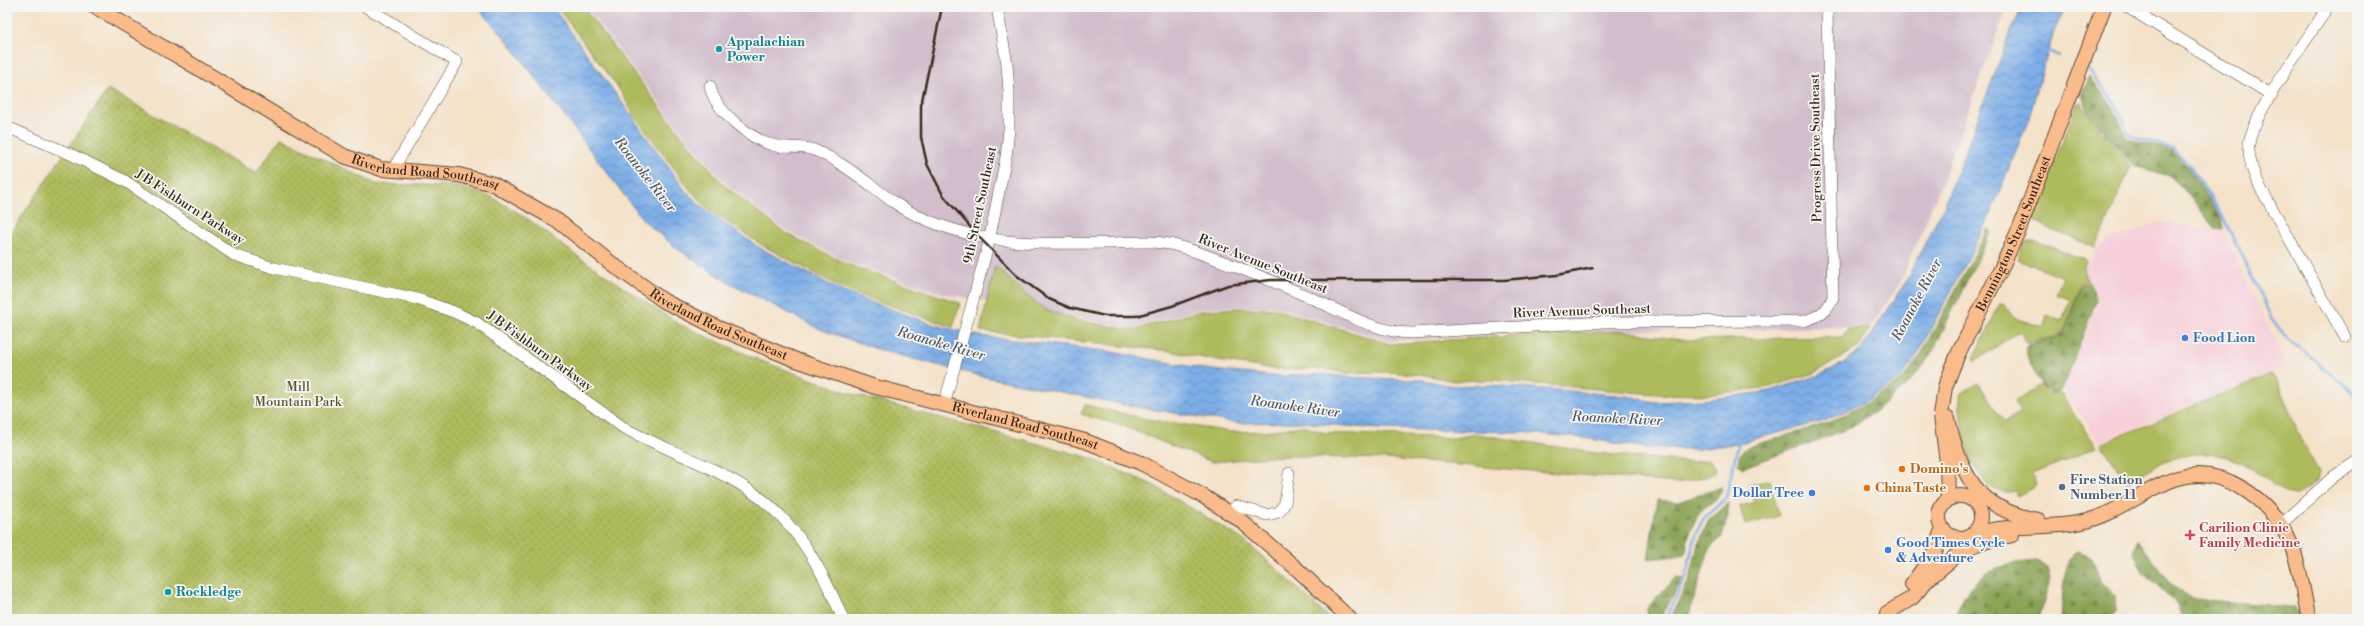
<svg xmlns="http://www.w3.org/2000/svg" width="2364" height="626" font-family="'Libre Bodoni',serif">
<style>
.built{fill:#f6cfd9}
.industrial{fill:#d1bdcb}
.grass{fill:#aebb5d;stroke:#74723e}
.forest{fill:url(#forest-firs);stroke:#626639}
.park{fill:url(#park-dots);stroke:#74723e}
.water{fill:url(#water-waves);stroke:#5c6c82}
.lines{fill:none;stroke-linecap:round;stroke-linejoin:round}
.stream{stroke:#7cade7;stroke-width:2.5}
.minor-casing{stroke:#574638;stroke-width:12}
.major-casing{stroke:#574638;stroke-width:16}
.minor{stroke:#fff;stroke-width:11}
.major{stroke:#f9bc8a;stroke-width:14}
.rail{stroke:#3b2a1e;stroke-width:2.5}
.culture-dot{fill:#0f9aa8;stroke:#f6f6f2;stroke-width:1.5}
.shop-dot{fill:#3f7fe0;stroke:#f6f6f2;stroke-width:1.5}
.food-dot{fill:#e8710a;stroke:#f6f6f2;stroke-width:1.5}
.service-dot{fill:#5c6f8a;stroke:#f6f6f2;stroke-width:1.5}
.health-dot{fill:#e0444e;stroke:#f6f6f2;stroke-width:1.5}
.labels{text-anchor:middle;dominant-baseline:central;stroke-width:3.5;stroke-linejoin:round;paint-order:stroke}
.culture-label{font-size:13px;font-weight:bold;fill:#0d838f;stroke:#f6f6f2;text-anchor:start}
.street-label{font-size:13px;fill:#3b2a1e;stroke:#f6f6f2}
.shop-label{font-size:13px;font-weight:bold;fill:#366cbe;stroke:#f6f6f2;text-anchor:start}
.park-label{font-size:13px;fill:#5e5631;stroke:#f6f6f2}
.food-label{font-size:13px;font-weight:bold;fill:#c56008;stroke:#f6f6f2;text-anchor:start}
.service-label{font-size:13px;font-weight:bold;fill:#4e5e75;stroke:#f6f6f2;text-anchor:start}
.health-label{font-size:13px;font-weight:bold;fill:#be3a42;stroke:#f6f6f2;text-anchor:start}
.water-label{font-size:14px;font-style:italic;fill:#525864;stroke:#f6f6f2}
</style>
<defs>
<pattern id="forest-firs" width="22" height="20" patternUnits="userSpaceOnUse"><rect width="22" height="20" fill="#8aa354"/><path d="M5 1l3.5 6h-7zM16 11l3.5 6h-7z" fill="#728545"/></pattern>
<pattern id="park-dots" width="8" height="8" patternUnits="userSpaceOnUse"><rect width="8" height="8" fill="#aebb5d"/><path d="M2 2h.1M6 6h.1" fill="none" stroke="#8f984c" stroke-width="1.8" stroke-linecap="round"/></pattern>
<pattern id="water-waves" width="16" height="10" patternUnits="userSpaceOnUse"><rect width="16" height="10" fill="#7cade7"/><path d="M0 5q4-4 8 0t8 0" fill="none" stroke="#678dbb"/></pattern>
</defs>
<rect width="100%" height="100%" fill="#f6f6f2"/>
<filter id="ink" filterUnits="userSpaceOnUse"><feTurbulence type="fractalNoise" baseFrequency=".025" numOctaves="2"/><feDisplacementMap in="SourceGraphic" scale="8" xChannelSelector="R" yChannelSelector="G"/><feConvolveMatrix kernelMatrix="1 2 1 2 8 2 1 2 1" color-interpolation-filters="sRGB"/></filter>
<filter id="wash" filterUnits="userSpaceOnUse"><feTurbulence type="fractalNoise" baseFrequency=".012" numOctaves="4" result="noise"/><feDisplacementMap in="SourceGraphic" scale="16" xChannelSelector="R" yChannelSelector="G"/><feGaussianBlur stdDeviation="0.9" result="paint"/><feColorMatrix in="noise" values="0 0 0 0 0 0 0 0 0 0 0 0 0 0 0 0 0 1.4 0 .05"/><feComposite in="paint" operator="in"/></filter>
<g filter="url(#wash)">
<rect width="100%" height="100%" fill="#f4e2c9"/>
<!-- built -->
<polygon class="built" points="2158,222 2222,231 2287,366 2100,442 2064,391 2098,302 2084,269 2102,244"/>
<!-- industrial -->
<polygon class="industrial" points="586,7 2007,7 1935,200 1900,283 1871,326 1729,330 1538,331 1389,341 1277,307 1232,306 1199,309 1133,328 941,293 847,262 785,230 727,185 684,135"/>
<!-- grass -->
<g class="grass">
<polygon points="557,7 583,7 682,136 726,187 784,232 846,264 960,303 953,327 848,291 762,245 708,209 689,188 634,115 619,89"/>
<path d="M 2081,102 L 2089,116 L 2131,166 L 2095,248 C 2076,237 2050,233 2033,219 L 2077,104 Z"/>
<polygon points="2028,241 2036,241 2082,259 2086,261 2083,269 2087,280 2080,284 2064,331 2054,337 2028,343 2019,331 1975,362 1973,358 2000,304 2004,305 2014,318 2043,327 2047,316 2062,321 2070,299 2056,294 2063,277 2017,259 2024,243"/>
<polygon points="995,266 1026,295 1045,309 1075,320 1133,330 1200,311 1234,308 1275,309 1390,344 1539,334 1624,331 1682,340 1843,337 1847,329 1870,328 1859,347 1815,373 1770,387 1706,395 1655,394 1490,380 1453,381 1425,375 1388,372 1346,373 1324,369 1274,369 1218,361 1170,351 980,331"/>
<path d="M 2271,374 L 2277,381 L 2301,440 L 2319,472 L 2317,481 L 2297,495 C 2281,495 2273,483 2261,475 C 2214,440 2173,452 2128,483 L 2101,444 Z"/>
<path d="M 1978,383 L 2004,422 L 2020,412 L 2014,402 L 2040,385 L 2047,393 L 2061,394 L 2097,447 L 2033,474 L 2036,486 L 2017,496 L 2015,491 C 1974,504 1957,422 1960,394 Z"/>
<polygon points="1085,405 1146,419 1232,432 1265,431 1303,426 1325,433 1455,438 1476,434 1596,453 1687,462 1709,460 1716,468 1714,474 1678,483 1386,459 1282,456 1212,462 1128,428 1081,414"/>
<polygon points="1770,480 1779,516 1745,525 1740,506 1755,502 1750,485"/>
</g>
<!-- forest -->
<g class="forest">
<polygon points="2089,77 2113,106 2125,135 2132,140 2172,150 2188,167 2221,218 2223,229 2214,228 2190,196 2170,176 2134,166 2090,115 2082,96"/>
<polygon points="1988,229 1991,231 1929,359 1906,386 1874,412 1848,429 1742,468 1738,464 1740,453 1748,447 1825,424 1864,405 1902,380 1919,358"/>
<path d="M 2088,282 L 2096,301 L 2062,391 L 2053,393 L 2043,388 C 2038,377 2022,356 2028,345 L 2055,338 L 2065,332 L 2081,285 Z"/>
<path d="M 1722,487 C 1718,504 1705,503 1698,515 C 1691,527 1687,542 1685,555 L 1648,559 L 1657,500 L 1678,502 Z"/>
<polygon points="1729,503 1725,527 1721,538 1709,549 1688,619 1669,619 1690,579 1698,544 1709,520"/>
<path d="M 2138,540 C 2154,563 2168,587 2194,599 L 2294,607 L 2297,619 L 2183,619 L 2175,602 L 2143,572 L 2134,552 Z"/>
<path d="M 2078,551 C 2095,557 2098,566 2100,582 L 2115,595 L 2116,611 L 2108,619 L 2061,619 C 2063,601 2061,559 2078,551 Z"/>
<path d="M 2037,561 L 2047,568 L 2050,579 L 2039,619 L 1954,619 C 1969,577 1993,563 2037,561 Z"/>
<polygon points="1676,577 1683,578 1660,619 1648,619 1647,608"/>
</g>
<!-- park -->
<polygon class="park" points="108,89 256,173 281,138 376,184 455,186 492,197 528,219 577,256 679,324 759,360 852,394 1091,458 1153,485 1242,539 1278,570 1330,619 7,619 7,244 18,222"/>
<!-- water -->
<polygon class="water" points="477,7 553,7 685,190 705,210 760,248 846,293 935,325 980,336 1106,351 1204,369 1271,376 1325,374 1345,377 1423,380 1453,386 1490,385 1571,391 1627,396 1655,402 1704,400 1770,391 1817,376 1842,364 1861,350 1904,285 1945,204 2013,26 2023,7 2066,7 2054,31 2028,121 1985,227 1916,357 1900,379 1863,403 1824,421 1739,443 1699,449 1646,448 1583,438 1520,432 1378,429 1302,422 1237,423 1137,407 980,376 883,351 822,330 730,283 676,248 643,220 506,39"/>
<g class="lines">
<!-- stream -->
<g class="stream">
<polyline points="2046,50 2059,56"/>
<polyline points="2086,67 2116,104 2128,133 2134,137 2173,148 2190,166 2223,217 2272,319 2284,335 2348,388 2357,399"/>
<polyline points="1665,619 1686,577 1693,543 1701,523 1705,517 1726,498 1739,440"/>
</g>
</g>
</g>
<g filter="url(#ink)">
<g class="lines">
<!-- minor casing -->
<g class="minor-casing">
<g id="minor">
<polyline points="366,7 457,62 392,171"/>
<polyline points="2127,7 2272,95"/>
<path d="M 2328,7 C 2309,37 2253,112 2249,144 C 2248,160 2253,174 2260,187 L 2345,337"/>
<path d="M 710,86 C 714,110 752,141 776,146 C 790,149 799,145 814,150 C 845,163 868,184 895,203 C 920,220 948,229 977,236 C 1022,246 1067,243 1112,243 C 1135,242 1159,240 1181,247 C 1225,261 1268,279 1311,298 C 1343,312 1376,333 1412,333 L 1604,322 L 1804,321 C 1818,317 1828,311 1833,297 L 1827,7"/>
<path d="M 7,127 L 70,154 L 125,181 L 234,255 L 274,268 L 417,299 L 454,312 L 477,323 L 624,428 C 658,446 695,459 729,478 C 790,510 817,558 843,619"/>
<polyline points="944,405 988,246 1006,157 1009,130 1009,92 1007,64 997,7"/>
<polyline points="1229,513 1236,506 1267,515 1279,512 1285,503 1289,473"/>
<polyline points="2280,525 2333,477 2357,461"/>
</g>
</g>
<!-- major casing -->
<g class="major-casing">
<g id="major">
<path id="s1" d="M 96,7 L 344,156 L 381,169 L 459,175 L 493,184 L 558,221 L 612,264 L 664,301 L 718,328 L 796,360 L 872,386 L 1085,441 L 1141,463 L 1203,496 L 1240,520 L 1297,569 L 1350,619"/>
<path d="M 1948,419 C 1960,475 1978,510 2038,520"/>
<circle cx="1960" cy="517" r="21"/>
<path id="s2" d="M 1948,499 L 1947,462 L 1941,416 L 1945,387 L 1958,354 L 2000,271 L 2020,227 L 2104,7"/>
<path d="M 1971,536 C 2007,522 2045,530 2082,522 C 2117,515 2145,488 2178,478 C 2223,465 2271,500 2289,540 C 2300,564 2303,593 2309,619"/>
<polyline points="1912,584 1935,552 1942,529"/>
<polyline points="1887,613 1912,598 1928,579 1963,550 1979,543 2012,535"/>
</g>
</g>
<!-- minor -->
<use href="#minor" class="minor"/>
<!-- major -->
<use href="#major" class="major"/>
<!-- rail -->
<polyline class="rail" points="942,7 921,105 921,137 927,164 943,195 978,236 1016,275 1049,299 1070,308 1105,316 1136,316 1172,306 1228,285 1271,280 1504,280 1557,275 1593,268"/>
</g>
</g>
<!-- markers -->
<g class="culture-dot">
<circle cx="719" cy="49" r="4"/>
<circle cx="168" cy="592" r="4"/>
</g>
<g class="shop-dot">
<circle cx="2185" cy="338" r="4"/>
<circle cx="1812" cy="493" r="4"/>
<circle cx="1888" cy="550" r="4"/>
</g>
<g class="food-dot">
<circle cx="1902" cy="469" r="4"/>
<circle cx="1867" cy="488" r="4"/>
</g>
<circle class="service-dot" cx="2062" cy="487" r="4"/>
<path class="health-dot" d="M2188 529h4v4h4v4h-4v4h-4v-4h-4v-4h4z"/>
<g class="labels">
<!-- culture labels -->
<g class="culture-label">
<text x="727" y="42">Appalachian<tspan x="727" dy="15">Power</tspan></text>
<text x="176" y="592">Rockledge</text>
</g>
<!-- street labels -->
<g class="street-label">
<text transform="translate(1816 148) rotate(-91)">Progress Drive Southeast</text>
<text stroke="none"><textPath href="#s1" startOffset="373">Riverland Road Southeast</textPath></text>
<text transform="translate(980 205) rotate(-78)">9th Street Southeast</text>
<text transform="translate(190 207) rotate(33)">J B Fishburn Parkway</text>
<text stroke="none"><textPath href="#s2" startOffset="281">Bennington Street Southeast</textPath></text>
<text transform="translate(1263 264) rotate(22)">River Avenue Southeast</text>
<text transform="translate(1582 311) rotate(-2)">River Avenue Southeast</text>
<text stroke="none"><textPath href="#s1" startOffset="709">Riverland Road Southeast</textPath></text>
<text transform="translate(540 351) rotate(36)">J B Fishburn Parkway</text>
<text stroke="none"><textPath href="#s1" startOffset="1033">Riverland Road Southeast</textPath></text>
</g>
<!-- shop labels -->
<g class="shop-label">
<text x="2193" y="338">Food Lion</text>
<text x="1804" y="493" text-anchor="end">Dollar Tree</text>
<text x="1896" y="543">Good Times Cycle<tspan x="1896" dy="15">&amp; Adventure</tspan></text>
</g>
<!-- park labels -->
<g class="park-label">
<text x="298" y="387">Mill<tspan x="298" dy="15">Mountain Park</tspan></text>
</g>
<!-- food labels -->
<g class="food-label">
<text x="1910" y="469">Domino's</text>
<text x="1875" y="488">China Taste</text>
</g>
<!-- service labels -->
<g class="service-label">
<text x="2070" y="480">Fire Station<tspan x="2070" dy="15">Number 11</tspan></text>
</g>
<!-- health labels -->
<g class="health-label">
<text x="2199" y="528">Carilion Clinic<tspan x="2199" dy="15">Family Medicine</tspan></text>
</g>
<!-- water labels -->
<g class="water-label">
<text transform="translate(645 175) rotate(52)">Roanoke River</text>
<text transform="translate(1917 300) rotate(-62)">Roanoke River</text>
<text transform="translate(941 344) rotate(16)">Roanoke River</text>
<text transform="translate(1295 407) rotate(8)">Roanoke River</text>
<text transform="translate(1617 419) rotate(3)">Roanoke River</text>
</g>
</g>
<!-- margin -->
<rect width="2364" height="626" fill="none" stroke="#f6f6f2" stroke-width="24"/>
</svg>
